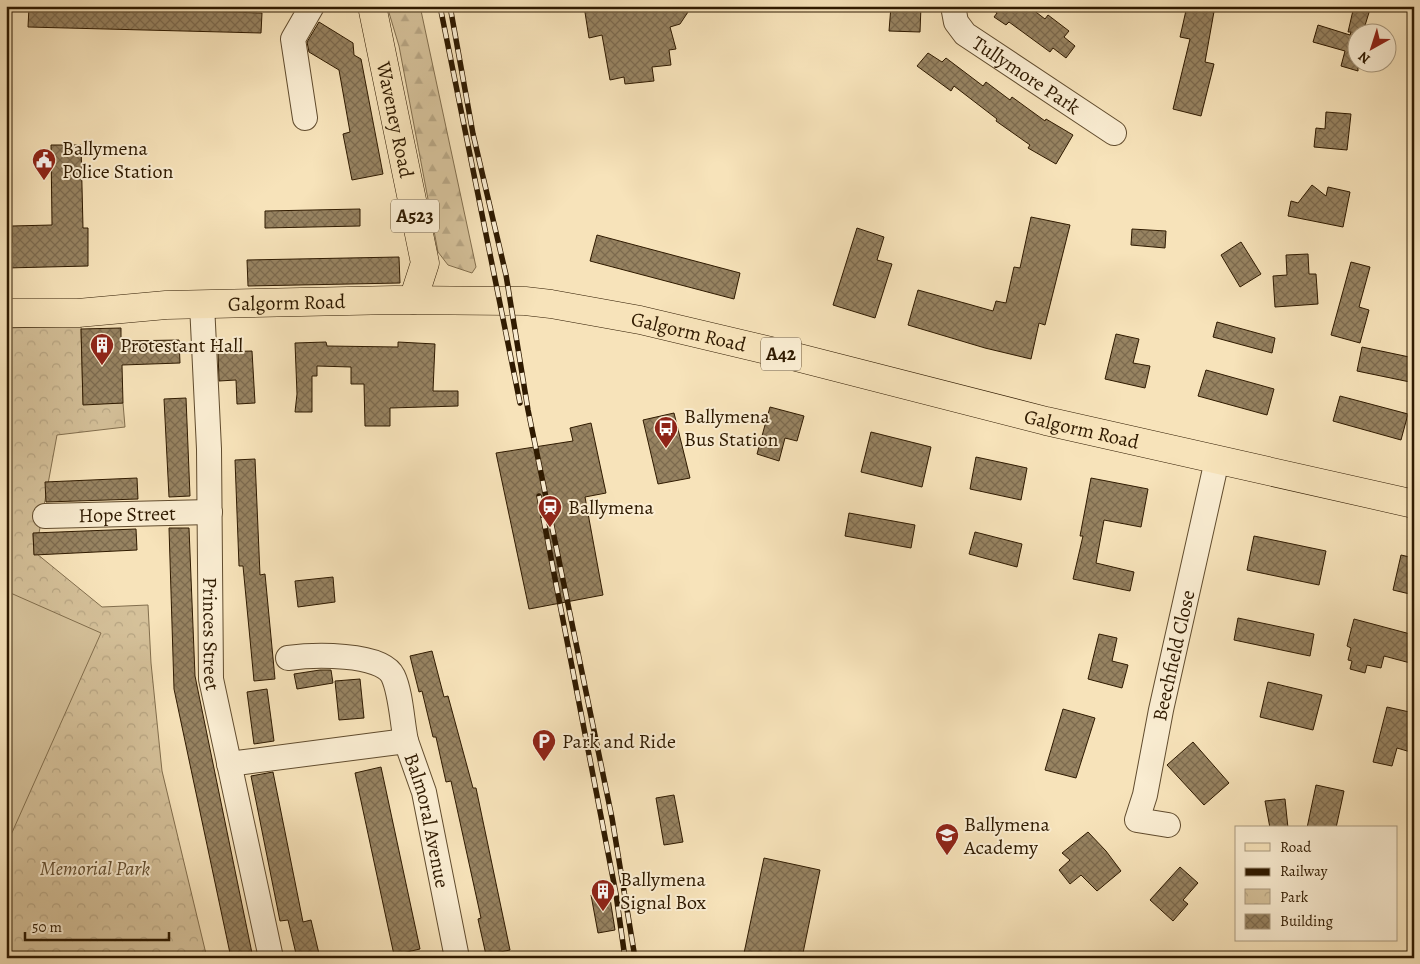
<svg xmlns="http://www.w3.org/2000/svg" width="1420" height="964" font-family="Alegreya,serif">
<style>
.forest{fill:url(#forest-firs);stroke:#826e4d}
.park{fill:url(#park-crowns);stroke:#826e4d}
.pitch{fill:#d5c19a;stroke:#826e4d}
.building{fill:url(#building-cross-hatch);stroke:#2f1a00}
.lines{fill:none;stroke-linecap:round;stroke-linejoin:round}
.minor-casing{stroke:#614c2e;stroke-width:26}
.major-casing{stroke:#2f1a00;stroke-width:29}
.minor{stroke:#faedd2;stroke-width:24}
.major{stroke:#f7e3ba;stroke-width:28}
.rail-casing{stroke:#2f1a00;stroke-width:5.5}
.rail{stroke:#faedd2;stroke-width:4;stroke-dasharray:11;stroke-linecap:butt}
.labels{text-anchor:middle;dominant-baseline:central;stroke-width:4;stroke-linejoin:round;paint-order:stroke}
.shield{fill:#faedd2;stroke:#6c593f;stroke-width:1}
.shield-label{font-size:19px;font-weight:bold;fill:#2f1a00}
.street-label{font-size:20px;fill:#2f1a00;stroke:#faedd2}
.poi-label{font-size:20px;fill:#2f1a00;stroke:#faedd2;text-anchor:start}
.park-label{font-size:20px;font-style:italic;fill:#614c2e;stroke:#faedd2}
</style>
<defs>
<pattern id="forest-firs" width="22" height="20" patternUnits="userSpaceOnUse" patternTransform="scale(1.25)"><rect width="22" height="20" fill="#d5c19a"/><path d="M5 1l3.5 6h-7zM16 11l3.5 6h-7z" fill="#b7a583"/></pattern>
<pattern id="park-crowns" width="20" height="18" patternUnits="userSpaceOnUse" patternTransform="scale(1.25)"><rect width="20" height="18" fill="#d5c19a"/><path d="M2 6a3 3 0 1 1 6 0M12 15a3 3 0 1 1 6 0" fill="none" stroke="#b7a583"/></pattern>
<pattern id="building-cross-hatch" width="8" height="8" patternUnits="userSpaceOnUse" patternTransform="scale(1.25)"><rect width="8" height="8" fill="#978361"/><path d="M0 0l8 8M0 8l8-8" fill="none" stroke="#7c6a4e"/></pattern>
</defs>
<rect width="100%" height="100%" fill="#f7e3ba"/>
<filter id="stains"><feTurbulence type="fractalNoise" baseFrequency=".004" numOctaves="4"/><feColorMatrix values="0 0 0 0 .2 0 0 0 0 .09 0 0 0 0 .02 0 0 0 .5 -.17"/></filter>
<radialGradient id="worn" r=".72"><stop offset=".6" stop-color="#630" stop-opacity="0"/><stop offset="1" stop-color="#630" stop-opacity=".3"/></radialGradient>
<!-- forest -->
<polygon class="forest" points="387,6 420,6 476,267 472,273 448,265 438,252 399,46"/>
<!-- park -->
<polygon class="park" points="81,326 83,404 123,403 125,427 57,435 39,533 33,534 34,554 37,554 102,607 148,605 151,663 162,771 207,958 6,958 6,328"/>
<!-- pitch -->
<polygon class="pitch" points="6,591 101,633 6,846"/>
<!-- building -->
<g class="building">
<polygon points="584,6 692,6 680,24 670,27 676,49 669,50 671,65 652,67 654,81 625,84 624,77 610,80 602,35 589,38"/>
<polygon points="891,6 921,6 920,32 889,31"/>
<polygon points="988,6 1028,6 1045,19 1048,15 1069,31 1064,37 1075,46 1066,58 1053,48 1050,52 1009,22 1006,25 994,17 997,13"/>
<polygon points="1187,6 1215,6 1205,62 1214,64 1201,116 1173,109 1190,39 1180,37"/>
<polygon points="1354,6 1371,6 1363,32 1358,32 1358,71 1341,66 1345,51 1313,42 1318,25 1350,35 1351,32 1348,32"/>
<polygon points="29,7 130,12 130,9 262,13 261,33 28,27"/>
<polygon points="319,22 353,43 354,55 361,59 383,174 352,180 343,134 350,132 339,70 309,52 307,42"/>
<polygon points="928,53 942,62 946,58 983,86 986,82 1010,100 1012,97 1045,121 1046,119 1073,135 1056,164 1028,148 1030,145 996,121 997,119 954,86 951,91 917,66"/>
<polygon points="1326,112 1351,114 1347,150 1314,147 1316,128 1325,129"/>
<polygon points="51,145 81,145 83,228 88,228 88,266 6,268 6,243 12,243 12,226 52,225"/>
<polygon points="1312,185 1326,196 1328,187 1350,192 1343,227 1288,216 1291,201 1298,203"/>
<polygon points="360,209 360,226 265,228 265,211"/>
<polygon points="1031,217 1070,225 1045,325 1039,323 1031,359 985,348 908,325 918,290 993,311 996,301 1006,303 1014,267 1020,268"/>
<polygon points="857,228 884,237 877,260 892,264 875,318 833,305"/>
<polygon points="1132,229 1166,231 1165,248 1131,245"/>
<polygon points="597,235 740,273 734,299 590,261"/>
<polygon points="1241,242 1261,274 1240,287 1221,255"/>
<polygon points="1308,254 1309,274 1316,274 1318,304 1275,307 1273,276 1287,275 1286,255"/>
<polygon points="399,257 400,283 248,286 247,260"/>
<polygon points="1351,262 1370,267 1359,307 1369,310 1360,343 1331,335"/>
<polygon points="1217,322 1275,338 1272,353 1213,337"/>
<polygon points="121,328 121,341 179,340 180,363 122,365 123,403 83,405 81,329"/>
<polygon points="1116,334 1139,339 1133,363 1150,366 1145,388 1105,379"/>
<polygon points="326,342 327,346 398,347 398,342 435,344 433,391 458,391 458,406 390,408 390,426 365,426 364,384 351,384 351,367 317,366 317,376 312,376 312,412 295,412 297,394 295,343"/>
<polygon points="1362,347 1414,358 1410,382 1357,371"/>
<polygon points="252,351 255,403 237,404 236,380 219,381 218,352"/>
<polygon points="1206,370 1274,389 1267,415 1198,396"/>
<polygon points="1340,396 1408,414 1401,440 1333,421"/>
<polygon points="186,398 190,496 169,497 164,399"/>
<polygon points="770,407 804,416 797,441 785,438 779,461 757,454"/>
<polygon points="674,413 690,478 658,484 643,420"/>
<polygon points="591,423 606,493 585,497 603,595 529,609 496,453 573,441 570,428"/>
<polygon points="871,432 931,447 922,487 861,472"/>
<polygon points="976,457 1027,468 1021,500 970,489"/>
<polygon points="255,459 260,575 265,574 275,679 254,681 243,566 239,566 235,460"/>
<polygon points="137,478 138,499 46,502 45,482"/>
<polygon points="1091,478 1148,489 1141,527 1104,520 1096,563 1134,572 1130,591 1073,579 1083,536 1080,536"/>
<polygon points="849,513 915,525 911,548 845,536"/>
<polygon points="169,528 189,528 195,676 253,958 231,958 174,689"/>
<polygon points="136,529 137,550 34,555 33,533"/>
<polygon points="975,532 1022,544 1017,567 969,554"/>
<polygon points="1254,536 1326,551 1319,585 1247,570"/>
<polygon points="1401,555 1414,558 1414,595 1393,590"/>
<polygon points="333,577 335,602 298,607 295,581"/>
<polygon points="1238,618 1314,634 1310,656 1234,640"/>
<polygon points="1354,619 1414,635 1414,664 1384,656 1381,668 1367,665 1365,673 1350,669 1352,661 1348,660 1351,648 1347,646"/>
<polygon points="1099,634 1117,638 1112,661 1128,665 1122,688 1088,679"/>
<polygon points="432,651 444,697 448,696 473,788 476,788 510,950 486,955 478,919 481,918 451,781 446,782 436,737 433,737 422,691 419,692 410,656"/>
<polygon points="320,670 331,670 333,683 297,689 294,674"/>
<polygon points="360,679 364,718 339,720 335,681"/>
<polygon points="1268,682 1322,695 1313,730 1260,717"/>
<polygon points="267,689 274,741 254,744 247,692"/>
<polygon points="1387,707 1414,713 1414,753 1397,748 1392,766 1373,762"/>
<polygon points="1063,709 1095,718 1076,778 1045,770"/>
<polygon points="1193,742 1229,783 1204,805 1167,765"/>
<polygon points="381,767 420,949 394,955 355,773"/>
<polygon points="273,772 303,922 311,920 320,958 297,958 288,920 280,921 251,776"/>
<polygon points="1316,785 1344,791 1336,828 1307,828"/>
<polygon points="674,795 683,842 664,845 656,798"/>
<polygon points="1285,799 1288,828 1270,828 1265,801"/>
<polygon points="1088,832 1106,851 1121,871 1097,891 1081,875 1070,884 1059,870 1070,860 1062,853"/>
<polygon points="764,858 820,870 802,958 743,958"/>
<polygon points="1180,867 1198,883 1183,900 1188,904 1173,921 1150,900"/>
<polygon points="609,892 615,930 598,933 591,895"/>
</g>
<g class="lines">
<!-- minor casing -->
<g class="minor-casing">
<g id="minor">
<path id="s1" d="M 953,6 L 956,22 L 965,34 L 1114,133"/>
<polyline points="305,118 293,39 312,6"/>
<path id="s2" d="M 202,304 L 209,449 L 211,679 L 271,958"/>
<path id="s3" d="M 45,516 L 210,512"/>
<path d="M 288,658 C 311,655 382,652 393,676 C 401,693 402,722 406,741"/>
<path id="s4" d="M 229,764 L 406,741 L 424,792 L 457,958"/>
<path id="s5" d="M 1168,825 L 1137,820 L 1145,795 L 1161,710 L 1217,460"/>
</g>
</g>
<!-- major casing -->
<g class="major-casing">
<g id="major">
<path id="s6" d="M 372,6 L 425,263 L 413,300"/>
<path id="s7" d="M 6,313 L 78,313 L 166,305 L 395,300 L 525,301 L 551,304 L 640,320 L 788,355 L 1046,421 L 1414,504"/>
</g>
</g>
<!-- minor -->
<use href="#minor" class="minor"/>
<!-- major -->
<use href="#major" class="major"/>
<!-- rail casing -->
<g class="rail-casing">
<g id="rail">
<polyline points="440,6 520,403"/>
<polyline points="450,6 473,134 506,275 528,410 612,818 635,958"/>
<polyline points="539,496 616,894 625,958"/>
</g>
</g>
<!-- rail -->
<use href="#rail" class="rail"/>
</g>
<!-- icons -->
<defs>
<g id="civic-pin" transform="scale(1.25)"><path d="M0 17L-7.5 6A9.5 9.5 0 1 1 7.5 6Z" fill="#8f2418" stroke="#faedd2"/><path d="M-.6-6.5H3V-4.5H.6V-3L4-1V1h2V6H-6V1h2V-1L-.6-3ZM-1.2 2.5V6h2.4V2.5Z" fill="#fff"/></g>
<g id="building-pin" transform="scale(1.25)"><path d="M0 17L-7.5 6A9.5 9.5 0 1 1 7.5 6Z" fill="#8f2418" stroke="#faedd2"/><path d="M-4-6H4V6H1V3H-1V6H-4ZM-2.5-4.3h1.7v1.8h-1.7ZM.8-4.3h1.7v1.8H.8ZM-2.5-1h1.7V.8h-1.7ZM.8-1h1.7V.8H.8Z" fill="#fff"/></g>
<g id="bus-pin" transform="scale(1.25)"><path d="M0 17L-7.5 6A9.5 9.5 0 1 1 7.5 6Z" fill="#8f2418" stroke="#faedd2"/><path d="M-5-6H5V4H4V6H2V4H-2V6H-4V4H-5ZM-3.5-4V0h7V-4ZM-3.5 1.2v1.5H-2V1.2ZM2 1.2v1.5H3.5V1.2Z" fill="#fff"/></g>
<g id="station-pin" transform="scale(1.25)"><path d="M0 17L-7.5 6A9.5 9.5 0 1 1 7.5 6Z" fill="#8f2418" stroke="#faedd2"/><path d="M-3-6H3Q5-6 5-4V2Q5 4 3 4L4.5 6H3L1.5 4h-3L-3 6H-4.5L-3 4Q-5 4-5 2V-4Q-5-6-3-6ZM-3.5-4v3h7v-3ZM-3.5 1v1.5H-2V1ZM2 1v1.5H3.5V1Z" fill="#fff"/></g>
<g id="parking-pin" transform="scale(1.25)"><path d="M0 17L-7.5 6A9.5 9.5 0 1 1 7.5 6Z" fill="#8f2418" stroke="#faedd2"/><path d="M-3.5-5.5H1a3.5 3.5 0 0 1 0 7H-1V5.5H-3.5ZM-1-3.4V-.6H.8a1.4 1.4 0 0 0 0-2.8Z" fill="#fff"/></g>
<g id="school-pin" transform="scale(1.25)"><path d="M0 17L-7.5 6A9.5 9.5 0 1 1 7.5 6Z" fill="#8f2418" stroke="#faedd2"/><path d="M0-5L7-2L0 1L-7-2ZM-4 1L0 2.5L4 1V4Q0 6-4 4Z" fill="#fff"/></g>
</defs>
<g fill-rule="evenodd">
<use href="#civic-pin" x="44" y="160"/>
<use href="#building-pin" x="102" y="345"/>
<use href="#bus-pin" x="666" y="428"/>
<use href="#station-pin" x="550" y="507"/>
<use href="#parking-pin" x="544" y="741"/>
<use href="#school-pin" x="947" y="835"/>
<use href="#building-pin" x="603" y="891"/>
</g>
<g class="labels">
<!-- shield labels -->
<g class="shield">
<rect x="391" y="199.5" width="48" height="33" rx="4"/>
<rect x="761" y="337.5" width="40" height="33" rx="4"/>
</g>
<g class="shield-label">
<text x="415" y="216">A523</text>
<text x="781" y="354">A42</text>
</g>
<!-- street labels -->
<g class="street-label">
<text stroke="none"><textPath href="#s1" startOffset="105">Tullymore Park</textPath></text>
<text stroke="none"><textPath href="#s6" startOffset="116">Waveney Road</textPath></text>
<text stroke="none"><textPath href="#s7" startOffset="281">Galgorm Road</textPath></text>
<text stroke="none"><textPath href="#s7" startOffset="686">Galgorm Road</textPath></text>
<text stroke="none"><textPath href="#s7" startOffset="1091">Galgorm Road</textPath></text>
<text stroke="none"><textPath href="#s3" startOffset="82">Hope Street</textPath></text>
<text stroke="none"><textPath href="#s2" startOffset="330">Princes Street</textPath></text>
<text stroke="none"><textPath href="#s5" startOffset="200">Beechfield Close</textPath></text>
<text stroke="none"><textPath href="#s4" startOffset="261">Balmoral Avenue</textPath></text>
</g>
<!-- poi labels -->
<g class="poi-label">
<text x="62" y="148">Ballymena<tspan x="62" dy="23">Police Station</tspan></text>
<text x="120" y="345">Protestant Hall</text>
<text x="684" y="416">Ballymena<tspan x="684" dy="23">Bus Station</tspan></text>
<text x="568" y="507">Ballymena</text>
<text x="562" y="741">Park and Ride</text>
<text x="964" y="824">Ballymena<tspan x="964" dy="23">Academy</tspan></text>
<text x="620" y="879">Ballymena<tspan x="620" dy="23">Signal Box</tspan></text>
</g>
<!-- park labels -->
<g class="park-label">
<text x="95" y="868">Memorial Park</text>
</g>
</g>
<!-- margin -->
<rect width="1420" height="964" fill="none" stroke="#f7e3ba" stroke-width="25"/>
<rect x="8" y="8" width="1405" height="949" fill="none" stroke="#2f1a00" stroke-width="2.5"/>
<rect x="12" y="12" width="1395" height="939" fill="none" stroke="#2f1a00"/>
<!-- legend -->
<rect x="1235" y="826" width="162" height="115" fill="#faedd2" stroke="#a9997e"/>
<rect x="1245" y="843" width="25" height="8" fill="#f7e3ba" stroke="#a9997e"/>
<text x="1280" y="852" font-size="15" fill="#2f1a00">Road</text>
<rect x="1245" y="868" width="25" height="8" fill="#2f1a00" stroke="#a9997e"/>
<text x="1280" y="876" font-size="15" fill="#2f1a00">Railway</text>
<rect x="1245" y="889" width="25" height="15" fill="url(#park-crowns)" stroke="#a9997e"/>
<text x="1280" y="902" font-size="15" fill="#2f1a00">Park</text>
<rect x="1245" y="914" width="25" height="15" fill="url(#building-cross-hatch)" stroke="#a9997e"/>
<text x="1280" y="926" font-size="15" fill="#2f1a00">Building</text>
<!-- north arrow -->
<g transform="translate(1372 48) rotate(219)"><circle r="24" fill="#faedd2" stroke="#a9997e"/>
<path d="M0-4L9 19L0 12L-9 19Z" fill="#8f2418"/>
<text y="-8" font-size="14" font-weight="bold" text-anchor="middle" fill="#2f1a00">N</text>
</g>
<!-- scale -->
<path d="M25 932v8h144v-8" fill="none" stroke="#2f1a00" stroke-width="2.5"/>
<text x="32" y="932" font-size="15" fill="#2f1a00" stroke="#faedd2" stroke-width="4" paint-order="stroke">50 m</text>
<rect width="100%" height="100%" filter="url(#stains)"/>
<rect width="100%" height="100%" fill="url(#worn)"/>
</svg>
